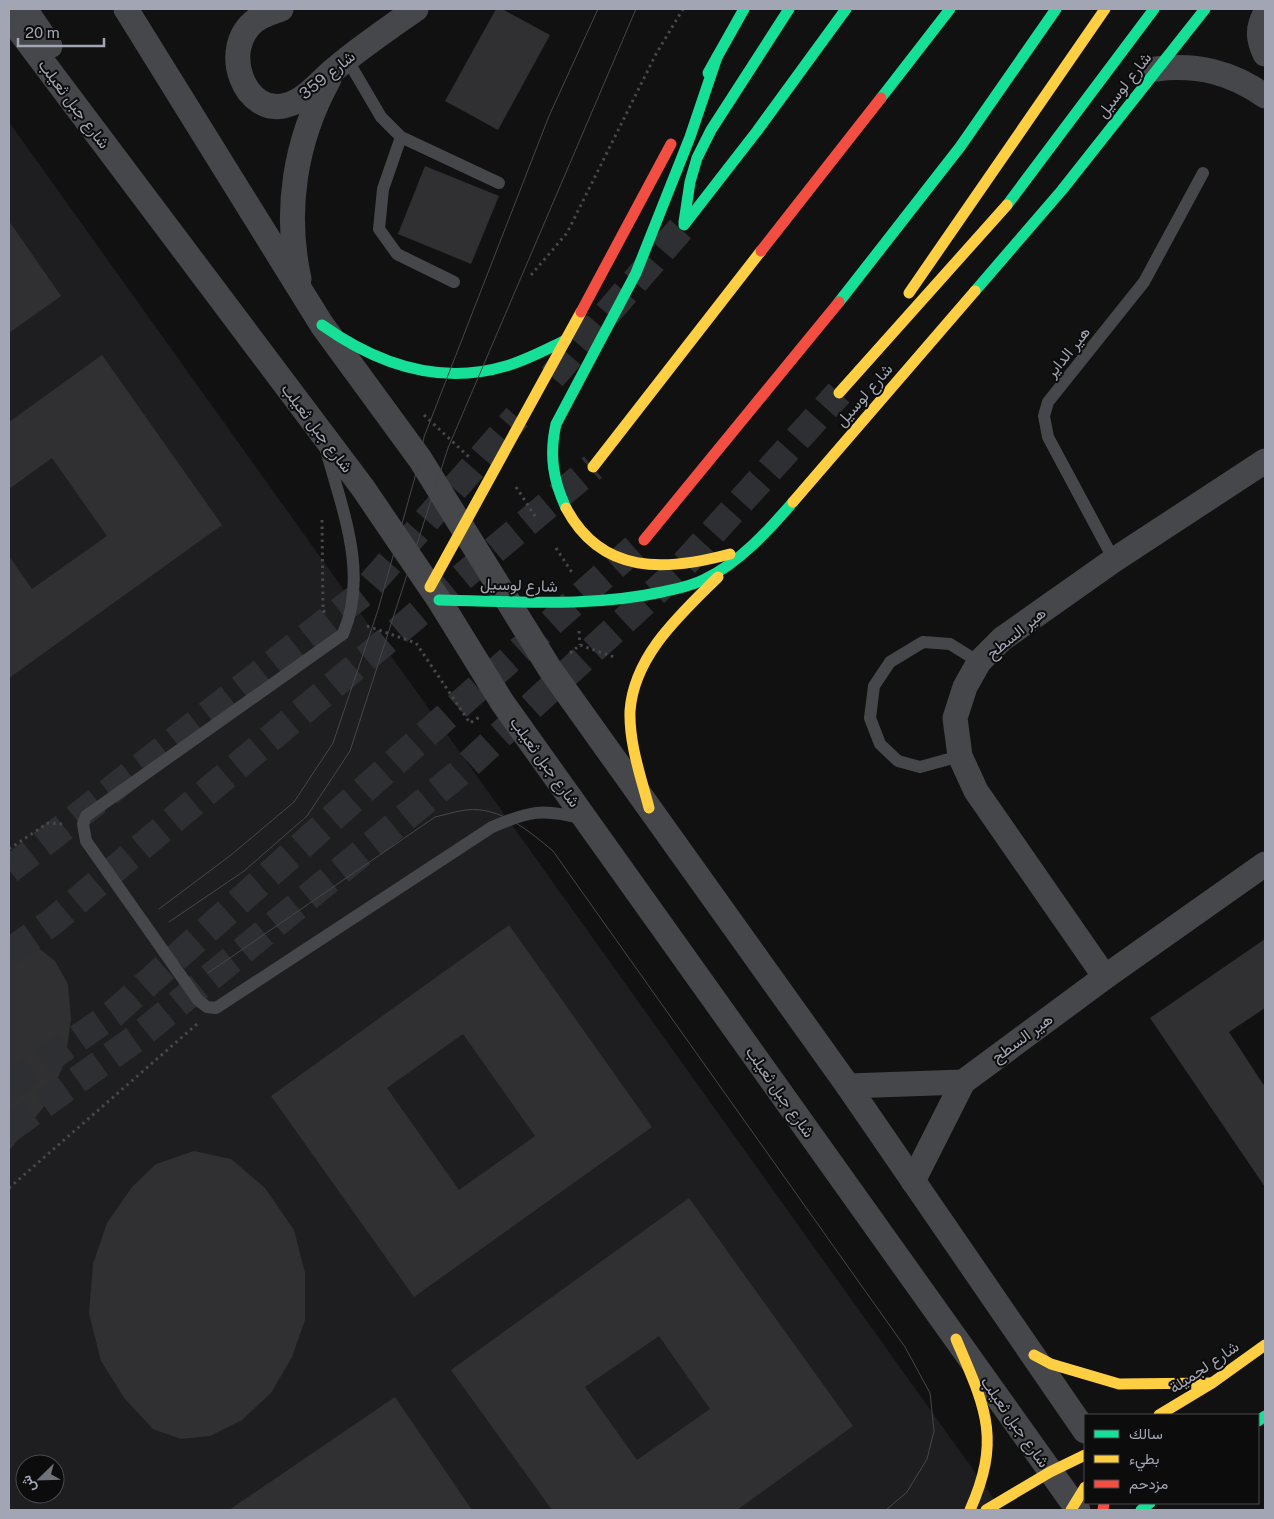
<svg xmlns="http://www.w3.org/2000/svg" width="1274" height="1519" font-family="'Public Sans',Vazirmatn,sans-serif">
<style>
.built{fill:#1e1e20;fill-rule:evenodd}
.building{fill:#303032;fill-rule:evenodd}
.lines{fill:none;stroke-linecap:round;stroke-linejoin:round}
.highway-tunnel{stroke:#2e2f32;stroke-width:28;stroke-dasharray:28 14;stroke-linecap:butt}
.path{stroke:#47474c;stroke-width:3;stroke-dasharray:2.5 4;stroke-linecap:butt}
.lane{stroke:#46474a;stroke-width:12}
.street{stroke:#46474a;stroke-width:25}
.fast{stroke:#16e098;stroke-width:11}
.slow{stroke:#ffcf43;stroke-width:11}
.jam{stroke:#f24e42;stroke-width:11}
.tram{stroke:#46474a;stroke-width:1}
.labels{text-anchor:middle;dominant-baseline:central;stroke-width:4;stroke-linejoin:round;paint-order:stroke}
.street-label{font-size:16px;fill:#a2a5b3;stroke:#0c0c0d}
</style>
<rect width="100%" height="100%" fill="#111112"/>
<!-- built -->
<path class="built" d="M 9,122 L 1002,1510 L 9,1510 ZM 25,1464 L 55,1464 L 55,1494 L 25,1494 Z"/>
<!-- building -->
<g class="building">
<polygon points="496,9 502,9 550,35 498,130 445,101"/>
<polygon points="425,166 499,196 471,264 398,234"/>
<polygon points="9,221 61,296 9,333"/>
<polygon points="102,355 222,525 9,678 9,556 32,589 107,536 52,458 9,489 9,422"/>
<path d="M 509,925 L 652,1127 L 414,1297 L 271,1096 ZM 463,1034 L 535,1136 L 459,1190 L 387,1088 Z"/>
<polygon points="9,935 31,942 55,961 68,984 71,1019 65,1062 46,1104 9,1151"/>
<polygon points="1265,939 1265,1008 1229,1032 1265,1087 1265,1187 1150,1018"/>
<polygon points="194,1151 231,1159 265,1188 294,1230 305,1273 305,1320 292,1357 271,1393 242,1420 210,1436 181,1439 153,1429 125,1399 101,1361 89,1313 93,1264 107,1223 132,1187 156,1164"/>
<path d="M 689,1198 L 853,1426 L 737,1510 L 552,1510 L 451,1370 ZM 659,1336 L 710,1409 L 637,1460 L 585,1387 Z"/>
<polygon points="395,1397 472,1510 229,1510"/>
</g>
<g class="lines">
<!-- highway-tunnel -->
<g class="highway-tunnel">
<polyline points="552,377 684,225"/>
<polyline points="9,870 363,593 517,417"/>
<polyline points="9,952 52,922 593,467"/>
<polyline points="9,1086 113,1014 638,545"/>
<polyline points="9,1129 135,1039 458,774 677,572 839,393"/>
</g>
<!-- path -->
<g class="path">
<polyline points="531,275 567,233 656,54 683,9"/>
<polyline points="424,415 469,457"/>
<polyline points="516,487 537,519"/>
<polyline points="322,520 323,611 328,613"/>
<polyline points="556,548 573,574"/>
<polyline points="367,626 416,643 470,723 481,716"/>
<polyline points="579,631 580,645"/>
<polyline points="570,653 580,645 617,658"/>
<polyline points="9,849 48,823 62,824"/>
<polyline points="9,1188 197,1024"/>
</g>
<!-- lane -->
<g class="lane">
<polyline points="347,59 381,117 401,137 499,183"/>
<polyline points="401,137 383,189 379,229 397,254 454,282"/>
<path d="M 326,450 C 342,509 369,574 343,634 L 86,816 L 83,824 L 86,841 L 198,1000 L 207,1007 L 216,1008 L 492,827 C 529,811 543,808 583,819"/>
<polyline points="1114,560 1048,437 1044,416 1048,402 1144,282 1203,173"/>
<polyline points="960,756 920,767 898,761 880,744 870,718 874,686 890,662 923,642 950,644 979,662"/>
</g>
<!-- street -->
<g class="street">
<polyline points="25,9 50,46"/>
<polyline points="126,9 322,325 420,459 550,669 848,1086 1085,1431"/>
<path d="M 281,9 C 273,12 263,15 256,20 C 218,48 245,118 287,105 C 306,100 321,80 336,68 C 361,47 389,28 416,9"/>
<path d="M 1265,14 C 1257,29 1258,39 1265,54"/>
<polyline points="9,17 363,488 439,600 502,702 1078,1510"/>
<path d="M 1156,69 C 1197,64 1231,72 1265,96"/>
<path d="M 299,279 C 284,210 295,141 329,79"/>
<polyline points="1105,977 976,791 960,756 955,718 965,687 979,662 1002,639 1114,560 1265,461"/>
<polyline points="848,1086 963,1082"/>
<polyline points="913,1181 963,1082 1105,977 1265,864"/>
</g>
<!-- fast -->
<g class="fast">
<polyline points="708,73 744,9"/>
<polyline points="881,98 950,9"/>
<polyline points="1007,205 1154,9"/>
<polyline points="684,222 690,182 697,158 711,130 789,9"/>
<polyline points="684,225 757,131 846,9"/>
<polyline points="975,291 1062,190 1205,9"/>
<polyline points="839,302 960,147 1056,9"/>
<path d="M 322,325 C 377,364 439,386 506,366 C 527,360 547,349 566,340"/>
<path d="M 566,508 C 553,480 549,455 556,424 L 636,273 L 690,137 L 717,57"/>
<path d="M 439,600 C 514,601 588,608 662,592 C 676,589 692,586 705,579 C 739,563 769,530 793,502"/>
<polyline points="1258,1421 1265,1416"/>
<polyline points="1141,1510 1150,1503"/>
</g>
<!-- slow -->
<g class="slow">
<polyline points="909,293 1105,9"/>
<polyline points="839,393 1007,205"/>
<polyline points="593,467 761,251"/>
<polyline points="793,502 975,291"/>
<path d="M 566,508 C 602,576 667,571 730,554"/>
<polyline points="430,587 581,312"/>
<path d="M 649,808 C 641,777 629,744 630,711 C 634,655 681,614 718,577"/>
<path d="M 956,1339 C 985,1407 1002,1438 970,1510"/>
<polyline points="1034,1355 1051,1364 1119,1384 1212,1383"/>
<polyline points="1159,1415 1212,1383 1265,1345"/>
<polyline points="986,1510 1050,1472 1085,1455"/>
<polyline points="1071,1510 1085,1487"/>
</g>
<!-- jam -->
<g class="jam">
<polyline points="761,251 881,98"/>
<polyline points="581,312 671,144"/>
<polyline points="644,540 839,302"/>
<polyline points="1103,1510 1104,1503"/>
</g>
<!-- tram -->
<g class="tram">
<polyline points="159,909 231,855 294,802 333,743 378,610 420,459 424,437 549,116 598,9"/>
<polyline points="169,922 244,871 307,816 350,751 448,448 636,9"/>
<path d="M 208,973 L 435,817 C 445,815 456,811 466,810 C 500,806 529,831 553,851 L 905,1347 L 930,1393 L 934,1431 L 927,1459 L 907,1492 L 886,1510"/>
</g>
</g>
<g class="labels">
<!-- street labels -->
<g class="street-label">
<text transform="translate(327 75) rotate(-39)">شارع 359</text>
<text transform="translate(1124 85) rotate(-52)">شارع لوسيل</text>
<text transform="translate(74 104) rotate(53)">شارع جبل ثعيلب</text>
<text transform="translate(1068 352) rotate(-51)">هير الداير</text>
<text transform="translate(864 395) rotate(-49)">شارع لوسيل</text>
<text transform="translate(317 428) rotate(53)">شارع جبل ثعيلب</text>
<text transform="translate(519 585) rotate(2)">شارع لوسيل</text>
<text transform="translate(1016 633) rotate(-39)">هير السطح</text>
<text transform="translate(545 762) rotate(54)">شارع جبل ثعيلب</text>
<text transform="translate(1022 1038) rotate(-36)">هير السطح</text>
<text transform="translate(780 1092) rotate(55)">شارع جبل ثعيلب</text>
<text transform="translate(1204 1367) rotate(-34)">شارع لجميلة</text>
<text transform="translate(1015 1422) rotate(55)">شارع جبل ثعيلب</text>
</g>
</g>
<!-- border -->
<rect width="1274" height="1519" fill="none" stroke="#a2a5b3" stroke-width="20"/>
<!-- legend -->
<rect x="1084" y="1414" width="175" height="90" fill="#0c0c0d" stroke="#48494f"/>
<rect x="1094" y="1430" width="25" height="8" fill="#16e098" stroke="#48494f"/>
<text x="1129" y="1439" font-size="15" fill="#a2a5b3">سالك</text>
<rect x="1094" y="1455" width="25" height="8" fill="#ffcf43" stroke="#48494f"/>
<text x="1129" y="1464" font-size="15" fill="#a2a5b3">بطيء</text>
<rect x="1094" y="1480" width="25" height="8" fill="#f24e42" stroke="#48494f"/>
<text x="1129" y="1489" font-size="15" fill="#a2a5b3">مزدحم</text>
<!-- north arrow -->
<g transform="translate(40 1479) rotate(247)"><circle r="24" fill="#0c0c0d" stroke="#48494f"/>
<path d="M0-4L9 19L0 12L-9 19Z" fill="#6f717b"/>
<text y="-8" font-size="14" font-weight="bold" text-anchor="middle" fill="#a2a5b3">ش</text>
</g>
<!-- scale -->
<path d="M18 38v8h86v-8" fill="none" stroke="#a2a5b3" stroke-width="2.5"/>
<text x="25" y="38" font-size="15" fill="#a2a5b3" stroke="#0c0c0d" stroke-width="4" paint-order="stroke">20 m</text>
</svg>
